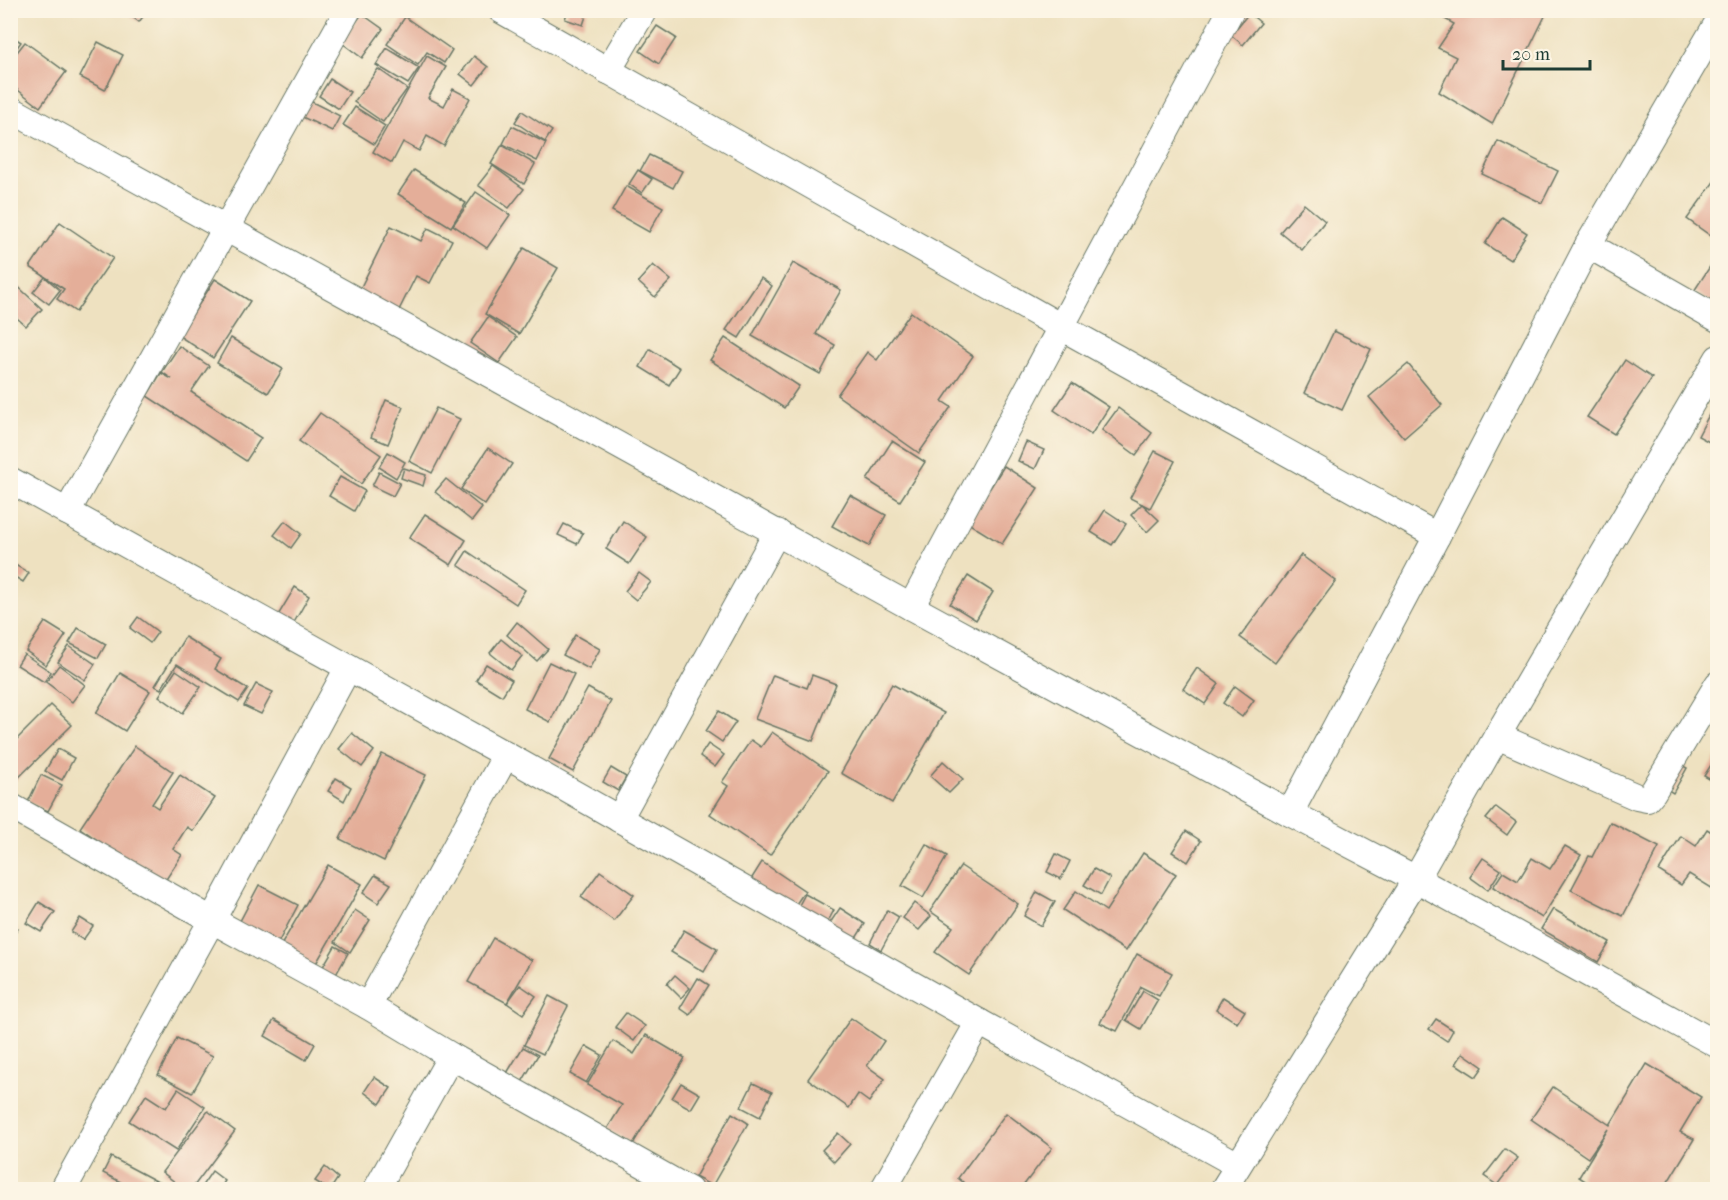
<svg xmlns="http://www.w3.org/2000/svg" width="1728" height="1200" font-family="'IM FELL French Canon',serif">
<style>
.building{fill:#e4ae99}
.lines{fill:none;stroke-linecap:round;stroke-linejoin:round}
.minor-casing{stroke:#677665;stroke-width:28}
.minor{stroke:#fff;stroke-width:26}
</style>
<rect width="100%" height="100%" fill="#fcf5e5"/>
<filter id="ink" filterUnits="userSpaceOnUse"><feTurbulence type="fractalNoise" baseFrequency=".0167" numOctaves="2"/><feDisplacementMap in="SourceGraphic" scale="12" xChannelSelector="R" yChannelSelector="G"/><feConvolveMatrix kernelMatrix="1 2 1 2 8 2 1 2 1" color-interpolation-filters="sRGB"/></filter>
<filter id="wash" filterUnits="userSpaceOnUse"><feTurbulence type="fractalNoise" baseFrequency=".008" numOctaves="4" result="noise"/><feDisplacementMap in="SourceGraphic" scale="24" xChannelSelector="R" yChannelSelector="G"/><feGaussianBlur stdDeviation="1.35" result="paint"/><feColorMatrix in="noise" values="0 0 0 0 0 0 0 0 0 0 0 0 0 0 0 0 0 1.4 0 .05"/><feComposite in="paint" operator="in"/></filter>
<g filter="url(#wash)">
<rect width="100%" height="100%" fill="#eee1c0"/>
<g id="blocks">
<!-- building -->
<g class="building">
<polygon points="123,10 148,10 139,22"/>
<polygon points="568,10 588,10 583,25 565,19"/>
<polygon points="1435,10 1548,10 1492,124 1439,92 1456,57 1438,48 1454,24 1434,13"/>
<polygon points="1249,13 1261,23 1243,45 1231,35"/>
<polygon points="362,14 383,29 362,58 341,42"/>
<polygon points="405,17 452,50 444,63 427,52 418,65 387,44"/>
<polygon points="657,26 676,38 659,64 640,51"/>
<polygon points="10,35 21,42 10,57"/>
<polygon points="25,42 66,72 40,107 10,84 10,61"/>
<polygon points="98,42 123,55 105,90 80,77"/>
<polygon points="387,48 419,68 408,84 376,65"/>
<polygon points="427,56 446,67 428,98 444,106 453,89 470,98 444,146 427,136 419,151 403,142 392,163 373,152"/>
<polygon points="474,56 488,67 474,85 460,74"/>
<polygon points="378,69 407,89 383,122 354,102"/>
<polygon points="330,79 350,92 339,109 319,96"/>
<polygon points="308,100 340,116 332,131 300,116"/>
<polygon points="355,107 385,126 374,144 343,125"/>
<polygon points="522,111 552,131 545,142 515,122"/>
<polygon points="512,126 546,143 537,161 503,144"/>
<polygon points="1498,141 1558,171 1542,203 1482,174"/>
<polygon points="502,145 535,164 524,184 491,164"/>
<polygon points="649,155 682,171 673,188 640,171"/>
<polygon points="493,166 524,189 509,208 478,185"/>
<polygon points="414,170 466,203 451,227 398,194"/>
<polygon points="638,170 652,179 642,193 629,184"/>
<polygon points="1718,176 1718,241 1687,219"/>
<polygon points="626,186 663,207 649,232 612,211"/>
<polygon points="476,192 510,215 487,248 453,225"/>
<polygon points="1304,204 1325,221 1302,250 1280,232"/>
<polygon points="1502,217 1527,233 1510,260 1485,244"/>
<polygon points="60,222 113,258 76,312 57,299 64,289 30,267"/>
<polygon points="391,226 421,241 428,228 452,240 430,283 416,276 398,312 358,293"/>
<polygon points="524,248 558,268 519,334 485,314"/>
<polygon points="793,263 841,290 816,334 835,345 820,374 752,336"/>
<polygon points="653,265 671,280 655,297 638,282"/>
<polygon points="1711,265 1718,270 1718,307 1694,291"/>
<polygon points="45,277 60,290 49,304 33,292"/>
<polygon points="761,278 772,286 739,338 726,330"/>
<polygon points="10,279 42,309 26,326 10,312"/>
<polygon points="215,279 250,301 213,358 179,336"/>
<polygon points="911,312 973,356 942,401 951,407 919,453 837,395 867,352 877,360"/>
<polygon points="488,317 517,337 499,363 470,343"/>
<polygon points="1334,331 1371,349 1342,410 1304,393"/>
<polygon points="231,338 283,369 268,393 217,363"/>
<polygon points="725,338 799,386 784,408 710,360"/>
<polygon points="179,346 209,366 191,392 261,438 246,461 147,396 161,373 172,379 162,372"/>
<polygon points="650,349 680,368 669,385 640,367"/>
<polygon points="1625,360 1652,378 1614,434 1587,417"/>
<polygon points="1408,364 1442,405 1404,438 1369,397"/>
<polygon points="1072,383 1109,407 1091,435 1054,410"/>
<polygon points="386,400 403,407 388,444 371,437"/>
<polygon points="436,408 460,419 432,473 409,461"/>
<polygon points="1118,408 1152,433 1136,455 1102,430"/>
<polygon points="320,413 381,455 361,484 299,441"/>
<polygon points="1710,413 1718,416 1718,441 1715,445 1698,436"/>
<polygon points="892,441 925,462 900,501 867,480"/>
<polygon points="1026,442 1044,450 1035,469 1018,461"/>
<polygon points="488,448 512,464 485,505 461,489"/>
<polygon points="1155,451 1175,461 1150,508 1130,498"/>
<polygon points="388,452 405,462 396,478 379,467"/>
<polygon points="1004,466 1038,488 1002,544 968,523"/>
<polygon points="404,468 426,475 423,486 401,478"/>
<polygon points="379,472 400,483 393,496 372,486"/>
<polygon points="340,477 365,491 354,511 329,496"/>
<polygon points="446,479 482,508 472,521 435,492"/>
<polygon points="850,495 886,515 869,546 832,526"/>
<polygon points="1142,504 1159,520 1147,532 1131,515"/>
<polygon points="1105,510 1126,524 1112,545 1091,532"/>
<polygon points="425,514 466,540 451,565 409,538"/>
<polygon points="285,521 301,534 291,548 274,535"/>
<polygon points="623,521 647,537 629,564 606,549"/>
<polygon points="564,524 583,533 577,544 558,535"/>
<polygon points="467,551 525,590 516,604 458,565"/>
<polygon points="1301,555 1336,581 1275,663 1240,637"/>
<polygon points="10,562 29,573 23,582 10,574"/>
<polygon points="639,573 651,582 636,600 625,591"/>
<polygon points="968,576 993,592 976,620 950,604"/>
<polygon points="295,587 309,596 292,626 277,617"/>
<polygon points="138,617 158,632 150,643 130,628"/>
<polygon points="45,622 66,635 46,665 26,651"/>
<polygon points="517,622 548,649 537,661 507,635"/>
<polygon points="78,628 106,644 98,658 69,643"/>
<polygon points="575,635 600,649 589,669 563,655"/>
<polygon points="185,637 221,659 215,669 248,689 239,702 177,664 161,689 155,686"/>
<polygon points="501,639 522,656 511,670 490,653"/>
<polygon points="69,646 95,664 85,680 58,662"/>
<polygon points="24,654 51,672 44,682 17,665"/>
<polygon points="549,662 574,674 550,722 525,709"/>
<polygon points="486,664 512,680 502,696 476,680"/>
<polygon points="59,665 85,685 72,702 46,682"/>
<polygon points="1197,668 1219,684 1205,704 1183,689"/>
<polygon points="176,670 201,687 183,713 159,696"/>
<polygon points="120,673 150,691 125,731 96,713"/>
<polygon points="773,675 807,688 812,675 836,684 813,741 755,719"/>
<polygon points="256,684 273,692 261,714 244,706"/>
<polygon points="892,684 944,713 892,803 841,773"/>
<polygon points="1235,686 1254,700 1242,717 1223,703"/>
<polygon points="588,688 611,701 573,772 549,759"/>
<polygon points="51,705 72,725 10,786 10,746"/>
<polygon points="719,711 736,722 722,742 706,731"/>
<polygon points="772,732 828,771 770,855 710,814 728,786 722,782 751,740 761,747"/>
<polygon points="352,733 374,751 362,767 339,749"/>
<polygon points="708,744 724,755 715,767 700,756"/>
<polygon points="135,746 173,772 152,804 158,808 180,775 215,798 193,831 187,827 173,849 182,855 163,884 80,828"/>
<polygon points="58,749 74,758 62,780 45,771"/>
<polygon points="382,754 426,775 384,861 340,839"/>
<polygon points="1718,754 1718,784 1704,776"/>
<polygon points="943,761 963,779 949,793 930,776"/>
<polygon points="1674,761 1687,768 1673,793 1660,785"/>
<polygon points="611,768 626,777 618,791 603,782"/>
<polygon points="41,775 62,785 48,811 28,802"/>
<polygon points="336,778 351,787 344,801 328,791"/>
<polygon points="1496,807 1516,822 1507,835 1486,819"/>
<polygon points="1610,822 1659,847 1623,916 1571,890 1589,856 1592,857"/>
<polygon points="1707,829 1718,836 1718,892 1689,874 1681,885 1659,871 1681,836 1696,846"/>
<polygon points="1186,831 1201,841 1188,862 1172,852"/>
<polygon points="926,844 947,856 923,898 902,886"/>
<polygon points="1565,846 1581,855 1542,918 1493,887 1503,872 1518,881 1532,858 1550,869"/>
<polygon points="1143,853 1176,874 1126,951 1063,910 1076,891 1106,911"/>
<polygon points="1056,854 1070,861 1061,879 1047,872"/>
<polygon points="1483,858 1501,870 1488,890 1470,877"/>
<polygon points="762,862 805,891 792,910 750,881"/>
<polygon points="328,865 362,884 314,967 280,947"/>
<polygon points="961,866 1018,904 969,975 935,952 953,927 930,911"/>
<polygon points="1094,869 1110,878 1101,895 1084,885"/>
<polygon points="600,871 634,895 614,921 581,897"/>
<polygon points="375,875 391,884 378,903 363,893"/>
<polygon points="259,885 298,905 278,943 239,923"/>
<polygon points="1037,892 1055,902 1041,926 1024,916"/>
<polygon points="805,894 834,910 826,925 797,909"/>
<polygon points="39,902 55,912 41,932 26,923"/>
<polygon points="914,903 931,916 919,930 903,918"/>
<polygon points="840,908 865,924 853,943 828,926"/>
<polygon points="1553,909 1610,942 1598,962 1541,929"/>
<polygon points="355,910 370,920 350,952 335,942"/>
<polygon points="887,910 899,917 881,950 870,943"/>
<polygon points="80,918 93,926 83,940 71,932"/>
<polygon points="10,924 18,929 10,939"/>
<polygon points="684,930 717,949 704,972 671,952"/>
<polygon points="493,938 532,960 507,1003 468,982"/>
<polygon points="335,946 348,953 334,978 321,970"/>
<polygon points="1137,954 1172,973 1159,996 1141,987 1117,1031 1100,1023"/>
<polygon points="675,975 690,988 681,998 667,984"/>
<polygon points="698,978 709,985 690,1015 680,1008"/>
<polygon points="520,985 536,996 523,1014 507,1003"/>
<polygon points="1143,991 1158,1000 1141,1029 1126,1020"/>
<polygon points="549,996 568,1006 543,1054 524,1045"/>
<polygon points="1223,997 1245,1011 1237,1023 1216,1009"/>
<polygon points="626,1013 645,1026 634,1041 615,1027"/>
<polygon points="851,1018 884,1041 867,1066 885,1079 869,1102 858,1094 849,1108 808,1079"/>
<polygon points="1436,1019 1453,1030 1447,1041 1429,1029"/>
<polygon points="274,1020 315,1044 306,1060 265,1036"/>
<polygon points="646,1035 685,1058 633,1144 607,1129 622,1105 587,1085 613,1041 634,1054"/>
<polygon points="177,1038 213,1056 192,1093 158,1075"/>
<polygon points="586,1046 602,1055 586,1083 570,1074"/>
<polygon points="523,1047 538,1055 522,1082 507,1073"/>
<polygon points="1463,1053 1483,1067 1476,1077 1456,1064"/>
<polygon points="1647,1064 1701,1097 1680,1132 1694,1139 1663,1190 1599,1190 1579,1177 1608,1129 1588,1158 1531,1119 1553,1087 1610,1125"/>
<polygon points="374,1077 391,1088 380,1104 364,1092"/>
<polygon points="681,1083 700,1094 691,1109 672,1098"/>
<polygon points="753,1083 772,1092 760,1117 741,1107"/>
<polygon points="178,1089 205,1107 176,1151 129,1121 146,1095 166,1108"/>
<polygon points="208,1111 235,1131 191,1190 185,1190 162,1172"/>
<polygon points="732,1113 748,1123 712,1186 695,1177"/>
<polygon points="1006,1113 1052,1148 1020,1190 973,1190 958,1178"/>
<polygon points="838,1133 850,1144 834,1162 822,1150"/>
<polygon points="1505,1149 1518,1158 1497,1185 1484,1176"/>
<polygon points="111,1157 173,1190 136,1190 103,1173"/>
<polygon points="325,1167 338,1178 330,1190 315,1181"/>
<polygon points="212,1171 225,1181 219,1190 199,1190"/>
</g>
</g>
</g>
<g filter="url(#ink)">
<use href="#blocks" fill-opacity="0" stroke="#677665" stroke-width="1.5"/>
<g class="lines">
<!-- minor casing -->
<g class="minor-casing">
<g id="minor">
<polyline points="501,10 1063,328 1437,536"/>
<polyline points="608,71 644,10"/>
<polyline points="10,109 911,607 1290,813 1416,879 1718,1045"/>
<polyline points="1588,245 1718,319"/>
<polyline points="10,480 506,755 979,1022 1238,1165"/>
<polyline points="67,512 348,10"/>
<polyline points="911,607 1231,10"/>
<polyline points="1497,736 1637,797 1647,799 1653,792 1718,684"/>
<polyline points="10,806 212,920 368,1006 451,1056 689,1190"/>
<polyline points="1290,813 1437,536 1588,245 1718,22"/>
<polyline points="619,819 777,532"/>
<polyline points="368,1006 506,755"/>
<polyline points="63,1190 212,920 348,668"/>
<polyline points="376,1190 451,1056"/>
<polyline points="883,1190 979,1022"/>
<polyline points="1223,1190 1416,879 1497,736 1718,358"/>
</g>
</g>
<!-- minor -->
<use href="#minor" class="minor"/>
</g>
</g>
<!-- margin -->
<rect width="1728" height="1200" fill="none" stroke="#fcf5e5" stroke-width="36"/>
<!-- scale -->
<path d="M1503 60v9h87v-9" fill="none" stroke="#1f3d34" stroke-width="3"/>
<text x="1512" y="60" font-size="18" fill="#1f3d34" stroke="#fcf5e5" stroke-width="4.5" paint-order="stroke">20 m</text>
</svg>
